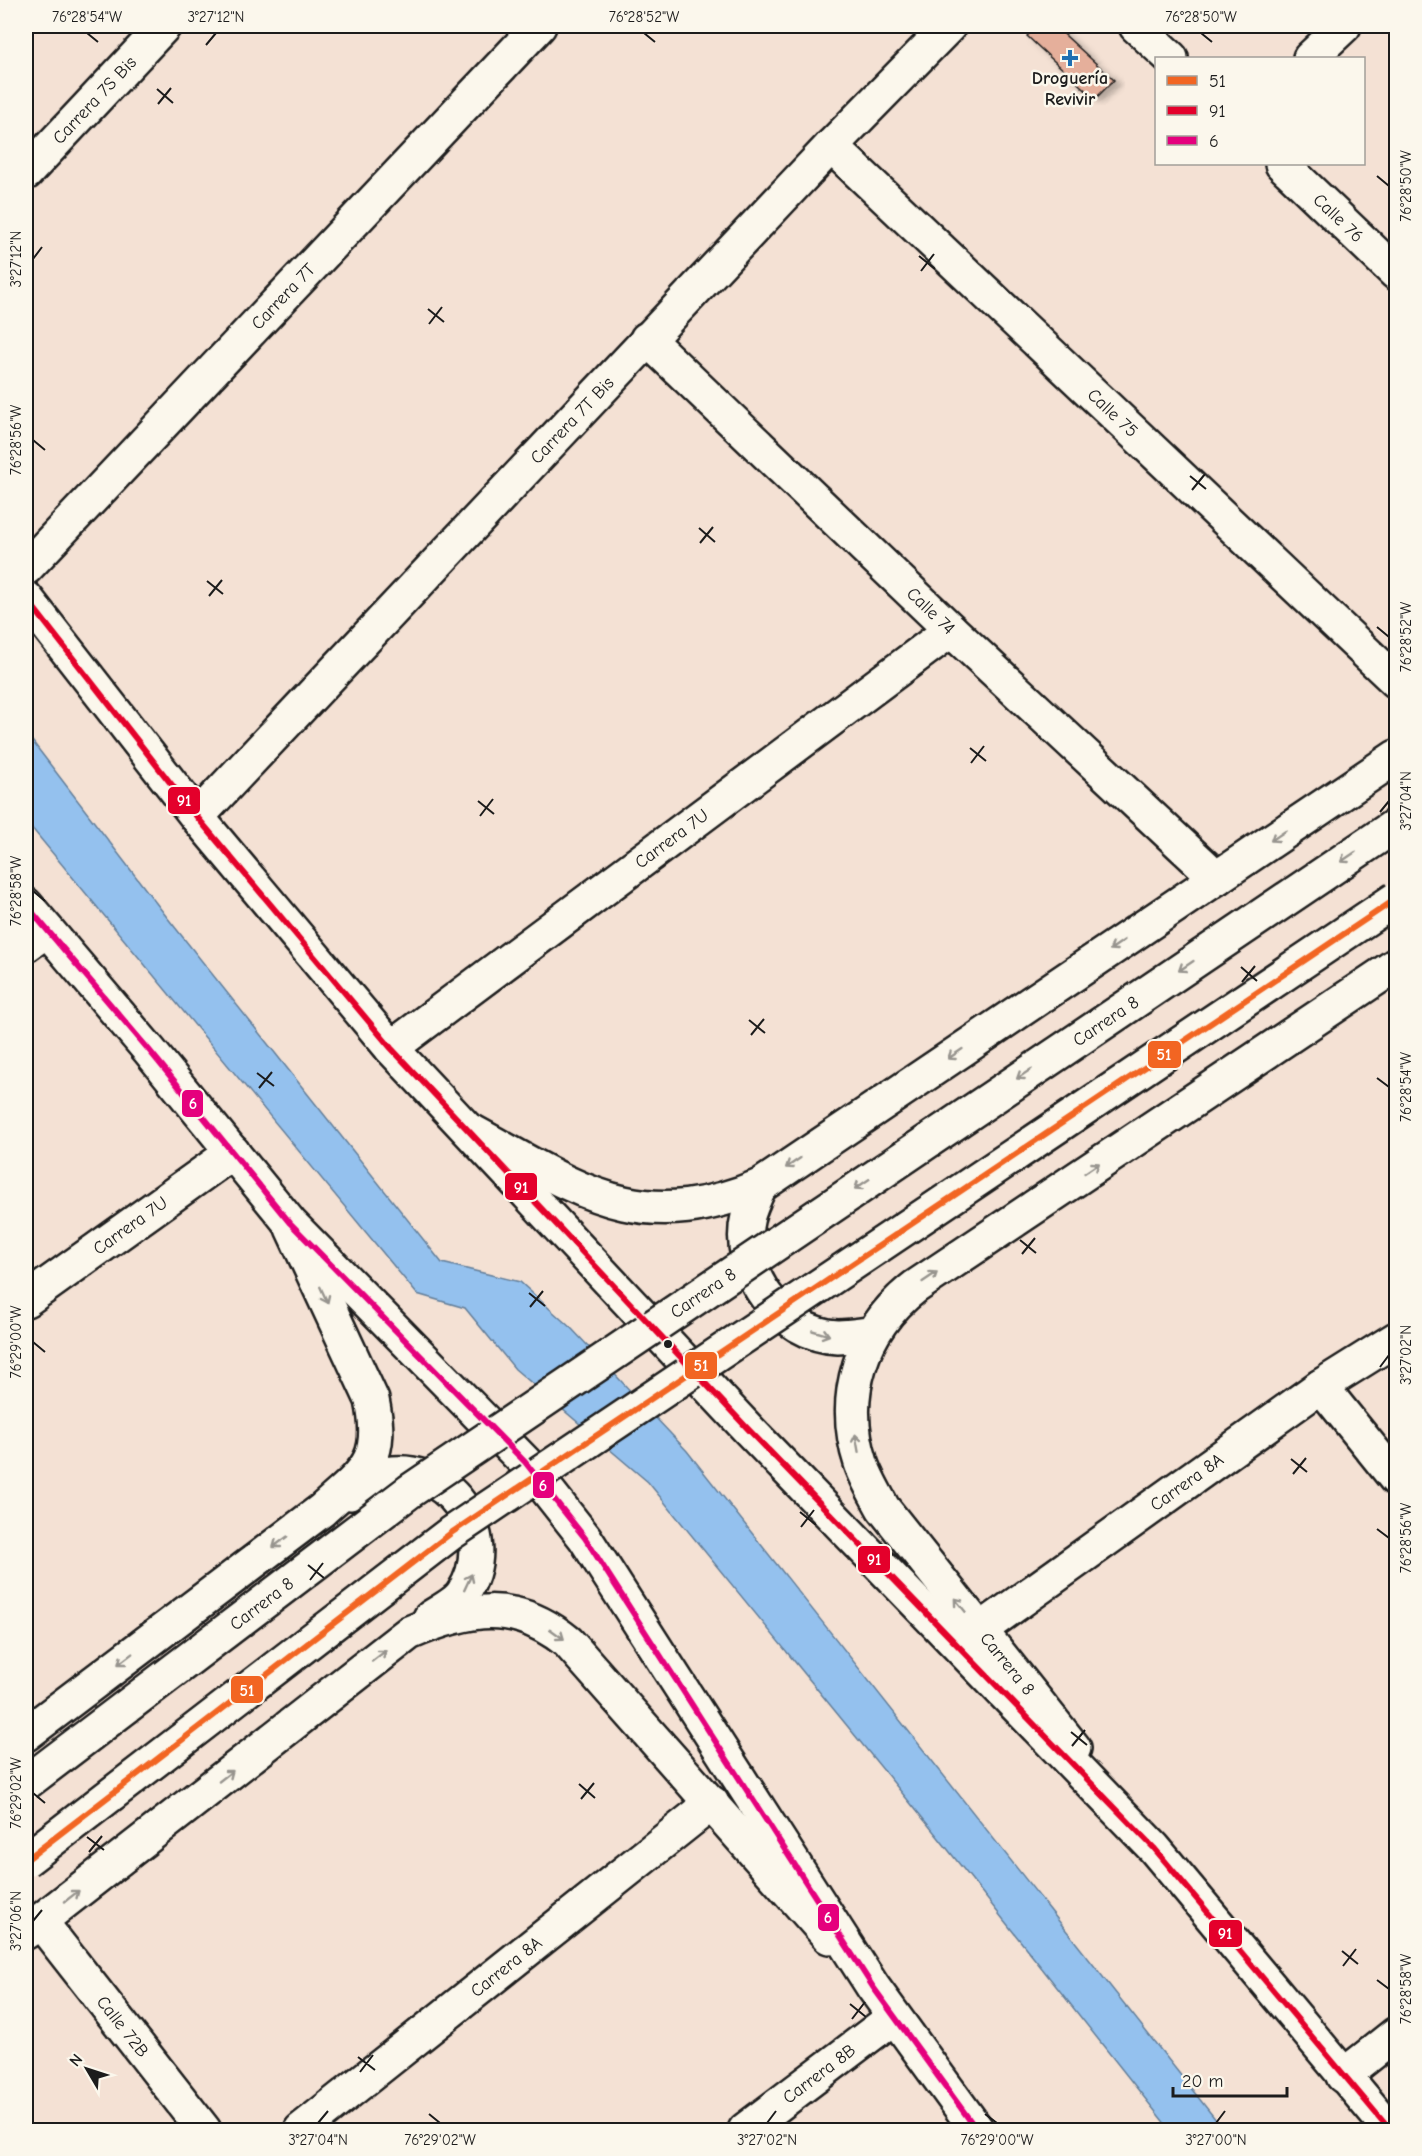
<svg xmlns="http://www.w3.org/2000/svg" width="1422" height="2156" font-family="'Comic Neue',sans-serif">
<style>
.water{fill:#94c1ee;stroke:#647f9a;stroke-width:1.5}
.building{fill:#e5af9b;stroke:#1c1c1c;stroke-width:1.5;filter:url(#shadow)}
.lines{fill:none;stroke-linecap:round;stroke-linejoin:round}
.minor-casing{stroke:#1c1c1c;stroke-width:38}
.major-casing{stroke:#1c1c1c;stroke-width:38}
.minor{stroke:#fbf7ec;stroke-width:33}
.major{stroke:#fbf7ec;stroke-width:33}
.major-bridge-casing{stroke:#1c1c1c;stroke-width:38;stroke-linecap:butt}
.major-bridge{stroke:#fbf7ec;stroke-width:33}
.bus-1-casing{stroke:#fbf7ec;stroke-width:10}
.bus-2-casing{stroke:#fbf7ec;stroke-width:10}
.bus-3-casing{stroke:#fbf7ec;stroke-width:10}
.bus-1{stroke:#f26522;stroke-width:6}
.bus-2{stroke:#e4002b;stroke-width:6}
.bus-3{stroke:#e5007d;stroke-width:6}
.oneway{stroke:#97948e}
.ticks{fill:none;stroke:#1c1c1c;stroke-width:2}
.poi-dot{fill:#1f6fb2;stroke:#fbf7ec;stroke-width:2}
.bus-dot{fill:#1c1c1c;stroke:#fbf7ec;stroke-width:2}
.labels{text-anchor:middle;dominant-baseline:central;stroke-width:5;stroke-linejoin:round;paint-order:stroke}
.poi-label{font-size:18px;font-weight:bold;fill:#1c1c1c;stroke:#fbf7ec}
.street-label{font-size:18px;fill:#1c1c1c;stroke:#fbf7ec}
.line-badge{stroke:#fbf7ec;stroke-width:2}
.badge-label{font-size:16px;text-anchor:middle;font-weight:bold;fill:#fff}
.neatline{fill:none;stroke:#1c1c1c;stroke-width:2}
.ticks-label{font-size:15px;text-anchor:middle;fill:#1c1c1c}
</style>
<defs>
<filter id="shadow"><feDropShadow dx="6" dy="4" stdDeviation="3" flood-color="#0004"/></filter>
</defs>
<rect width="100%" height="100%" fill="#f4e1d4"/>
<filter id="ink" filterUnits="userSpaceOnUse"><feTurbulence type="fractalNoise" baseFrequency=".0167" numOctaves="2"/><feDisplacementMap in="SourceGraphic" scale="12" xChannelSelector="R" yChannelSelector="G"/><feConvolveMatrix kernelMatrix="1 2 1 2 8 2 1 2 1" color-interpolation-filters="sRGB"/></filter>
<g filter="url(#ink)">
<!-- water -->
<polygon class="water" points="26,733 166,916 442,1263 520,1282 572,1329 687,1451 1224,2130 1170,2130 938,1837 648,1482 515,1369 465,1308 417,1294 26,821"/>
<!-- building -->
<polygon class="building" points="1037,26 1055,26 1114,80 1095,99 1027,36"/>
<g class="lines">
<!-- minor casing -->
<g class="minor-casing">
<g id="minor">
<polyline points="1136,26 1171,58"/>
<polyline points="1310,58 1344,26"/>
<path id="s1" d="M 831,146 L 1396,681"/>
<path id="s2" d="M 1282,164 L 1396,273"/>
<path id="s3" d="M 26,173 L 164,26"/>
<path id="s4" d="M 647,339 L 951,630 L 1217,878"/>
<path id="s5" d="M 26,568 L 539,26"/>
<path id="s6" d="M 197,817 L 831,146 L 949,26"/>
<polyline points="26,945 47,930"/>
<path id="s7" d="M 391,1048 L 951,630"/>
<path d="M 473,1132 C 578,1189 638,1237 760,1186 L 1396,757"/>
<path d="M 760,1186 C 756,1195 751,1205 748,1216 C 734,1271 781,1335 838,1337 C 849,1337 860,1335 871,1334"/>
<path id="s8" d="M 26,1300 L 233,1152"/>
<polyline points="1321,1386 1396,1479"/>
<path d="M 350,1493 C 358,1488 368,1479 377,1476 C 446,1456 502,1534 463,1593 C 457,1603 440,1611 430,1618"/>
<path id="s9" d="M 980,1630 L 1321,1386 L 1396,1339"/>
<path d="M 26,1734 L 322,1510 C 364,1472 385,1462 372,1400 L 292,1228"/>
<path d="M 1074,1748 L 883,1508 C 875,1493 866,1478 861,1463 C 839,1396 861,1329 915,1287 L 1396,965"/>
<path id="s10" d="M 40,1921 L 204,2130"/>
<path d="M 26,1932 L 409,1633 C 468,1608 514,1598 568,1642 L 829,1937"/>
<polyline points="1343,2076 1396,2034"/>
<path id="s11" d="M 301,2130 L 712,1803"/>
<path id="s12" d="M 745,2130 L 894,2017"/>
</g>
</g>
<!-- major casing -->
<g class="major-casing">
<g id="major">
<polyline points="26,598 197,817 391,1048 749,1430 1154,1848 1390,2130"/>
<polyline points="26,905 149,1050 290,1223 525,1462 585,1538 873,1987 977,2130"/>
</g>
</g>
<!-- minor -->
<use href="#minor" class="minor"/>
<!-- major -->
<use href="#major" class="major"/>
<!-- major-bridge casing -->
<g class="major-bridge-casing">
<g id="major-bridge">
<path id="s13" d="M 26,1783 L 410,1491 L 1396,825"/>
<polyline points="26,1860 451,1533 1396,899"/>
</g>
</g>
<!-- major-bridge -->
<use href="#major-bridge" class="major-bridge"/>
<!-- bus-1 casing -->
<g class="bus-1-casing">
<polyline id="bus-1" points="26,1860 451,1533 1396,899"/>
</g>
<!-- bus-2 casing -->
<g class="bus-2-casing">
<polyline id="bus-2" points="26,598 197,817 391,1048 749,1430 1154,1848 1390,2130"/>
</g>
<!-- bus-3 casing -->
<g class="bus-3-casing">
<polyline id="bus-3" points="26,905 149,1050 290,1223 525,1462 585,1538 873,1987 977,2130"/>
</g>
<!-- bus-1 -->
<use href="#bus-1" class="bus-1"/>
<!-- bus-2 -->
<use href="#bus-2" class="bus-2"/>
<!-- bus-3 -->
<use href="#bus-3" class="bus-3"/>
</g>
<!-- one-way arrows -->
<defs><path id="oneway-shaft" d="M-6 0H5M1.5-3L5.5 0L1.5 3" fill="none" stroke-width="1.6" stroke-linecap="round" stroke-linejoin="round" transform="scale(1.5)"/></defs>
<g class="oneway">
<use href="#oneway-shaft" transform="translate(1278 836) rotate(146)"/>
<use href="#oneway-shaft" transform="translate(1348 857) rotate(146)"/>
<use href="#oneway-shaft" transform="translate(1117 945) rotate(146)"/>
<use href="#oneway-shaft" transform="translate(1186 966) rotate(146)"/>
<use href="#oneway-shaft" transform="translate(955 1054) rotate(146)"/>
<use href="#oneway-shaft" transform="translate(1024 1074) rotate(146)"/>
<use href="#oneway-shaft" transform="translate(793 1163) rotate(146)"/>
<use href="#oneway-shaft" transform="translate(1092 1168) rotate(-34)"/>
<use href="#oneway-shaft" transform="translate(862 1184) rotate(146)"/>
<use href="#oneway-shaft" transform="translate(930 1277) rotate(-34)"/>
<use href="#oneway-shaft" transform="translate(324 1295) rotate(65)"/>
<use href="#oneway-shaft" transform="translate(821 1333) rotate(16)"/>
<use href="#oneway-shaft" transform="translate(857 1443) rotate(-100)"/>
<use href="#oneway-shaft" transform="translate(280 1542) rotate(143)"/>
<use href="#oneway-shaft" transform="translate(468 1582) rotate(-65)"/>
<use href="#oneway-shaft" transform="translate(960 1605) rotate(-129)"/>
<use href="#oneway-shaft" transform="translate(557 1634) rotate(36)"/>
<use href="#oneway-shaft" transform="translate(379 1656) rotate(-38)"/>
<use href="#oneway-shaft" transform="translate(125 1659) rotate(143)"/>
<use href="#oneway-shaft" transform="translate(226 1776) rotate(-38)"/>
<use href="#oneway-shaft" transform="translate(72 1896) rotate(-38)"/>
</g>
</g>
<!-- ticks -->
<path class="ticks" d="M 87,33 L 98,42M 644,33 L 655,42M 1201,33 L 1212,42M 206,45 L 216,33M 157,89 L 173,103M 158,104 L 171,88M 1377,176 L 1389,186M 919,256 L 935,269M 33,259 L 42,247M 921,271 L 934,254M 428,309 L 444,322M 429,324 L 442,307M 33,440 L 45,450M 1190,476 L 1206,489M 1192,490 L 1205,474M 699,528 L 715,542M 700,543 L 713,527M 207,581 L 223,594M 209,596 L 222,580M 1377,627 L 1389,637M 970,748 L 986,761M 971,763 L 984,746M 478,801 L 494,814M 1380,812 L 1389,801M 480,816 L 493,799M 33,891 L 45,901M 1241,967 L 1257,981M 1242,982 L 1255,966M 749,1020 L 765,1033M 751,1035 L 764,1019M 257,1073 L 274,1086M 1377,1078 L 1389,1087M 259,1088 L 272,1072M 1020,1240 L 1036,1253M 1022,1254 L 1035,1238M 529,1293 L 545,1306M 530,1307 L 543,1291M 33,1342 L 45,1352M 1380,1367 L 1389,1355M 1291,1459 L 1307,1472M 1293,1474 L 1306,1458M 800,1512 L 816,1525M 801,1527 L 814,1510M 1377,1529 L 1389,1538M 308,1565 L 324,1578M 310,1580 L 323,1563M 1071,1732 L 1087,1745M 1072,1746 L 1085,1730M 579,1784 L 595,1798M 33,1793 L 45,1803M 581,1799 L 594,1783M 87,1837 L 104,1850M 89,1852 L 102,1836M 33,1921 L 42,1910M 1342,1951 L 1358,1964M 1343,1966 L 1356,1949M 1377,1980 L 1389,1989M 850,2004 L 866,2017M 852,2019 L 865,2002M 358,2057 L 375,2070M 360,2072 L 373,2055M 429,2114 L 440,2123M 985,2114 L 997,2123M 318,2123 L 328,2111M 767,2123 L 776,2111M 1216,2123 L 1225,2111"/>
<!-- markers -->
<path class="poi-dot" d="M1067 49h6v6h6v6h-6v6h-6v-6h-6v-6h6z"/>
<circle class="bus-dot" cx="668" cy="1344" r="5"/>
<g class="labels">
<!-- poi labels -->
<g class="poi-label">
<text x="1070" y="78">Droguería<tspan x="1070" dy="21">Revivir</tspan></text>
</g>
<!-- street labels -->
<g class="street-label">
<text stroke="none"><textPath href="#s3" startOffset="100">Carrera 7S Bis</textPath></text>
<text stroke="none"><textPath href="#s2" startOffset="78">Calle 76</textPath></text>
<text stroke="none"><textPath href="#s5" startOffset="374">Carrera 7T</textPath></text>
<text stroke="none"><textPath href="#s1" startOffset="388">Calle 75</textPath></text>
<text stroke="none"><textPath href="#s6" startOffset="546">Carrera 7T Bis</textPath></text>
<text stroke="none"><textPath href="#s4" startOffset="393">Calle 74</textPath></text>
<text stroke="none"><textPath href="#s7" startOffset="350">Carrera 7U</textPath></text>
<text stroke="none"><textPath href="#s13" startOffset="1322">Carrera 8</textPath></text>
<text stroke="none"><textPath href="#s8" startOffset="128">Carrera 7U</textPath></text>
<text stroke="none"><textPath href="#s13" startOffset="836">Carrera 8</textPath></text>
<text stroke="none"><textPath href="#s9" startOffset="254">Carrera 8A</textPath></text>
<text stroke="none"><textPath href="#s13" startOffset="296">Carrera 8</textPath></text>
<text transform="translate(1007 1664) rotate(51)">Carrera 8</text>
<text stroke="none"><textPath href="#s11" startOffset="262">Carrera 8A</textPath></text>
<text stroke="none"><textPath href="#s10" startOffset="134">Calle 72B</textPath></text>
<text stroke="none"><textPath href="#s12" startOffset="93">Carrera 8B</textPath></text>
</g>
</g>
<g class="line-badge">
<rect x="167" y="786" width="34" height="29" rx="6" fill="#e4002b"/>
<rect x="1147" y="1040" width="35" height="29" rx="6" fill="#f26522"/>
<rect x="181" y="1089" width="23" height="29" rx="6" fill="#e5007d"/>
<rect x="504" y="1172" width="34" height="29" rx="6" fill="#e4002b"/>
<rect x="684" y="1351" width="34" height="29" rx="6" fill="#f26522"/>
<rect x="532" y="1471" width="23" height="28" rx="6" fill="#e5007d"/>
<rect x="857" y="1545" width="34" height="29" rx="6" fill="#e4002b"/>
<rect x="230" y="1675" width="34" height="29" rx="6" fill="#f26522"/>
<rect x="817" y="1903" width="23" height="29" rx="6" fill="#e5007d"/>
<rect x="1208" y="1919" width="35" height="29" rx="6" fill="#e4002b"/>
</g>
<g class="badge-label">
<text x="184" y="806">91</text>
<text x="1164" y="1060">51</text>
<text x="193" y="1109">6</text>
<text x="521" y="1193">91</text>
<text x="701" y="1371">51</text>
<text x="543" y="1491">6</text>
<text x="874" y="1565">91</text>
<text x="247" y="1696">51</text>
<text x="828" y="1923">6</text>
<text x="1225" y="1939">91</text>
</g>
<!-- margin -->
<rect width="1422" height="2156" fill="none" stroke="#fbf7ec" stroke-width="66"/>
<!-- legend -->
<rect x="1155" y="57" width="210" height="108" fill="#fbf7ec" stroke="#a29f99" stroke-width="1.5"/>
<rect x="1167" y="76" width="30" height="9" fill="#f26522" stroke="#a29f99" stroke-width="1.5"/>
<text x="1209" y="87" font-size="18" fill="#1c1c1c">51</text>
<rect x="1167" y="106" width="30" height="9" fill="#e4002b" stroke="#a29f99" stroke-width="1.5"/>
<text x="1209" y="117" font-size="18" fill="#1c1c1c">91</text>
<rect x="1167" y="136" width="30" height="9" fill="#e5007d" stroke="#a29f99" stroke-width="1.5"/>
<text x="1209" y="147" font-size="18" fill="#1c1c1c">6</text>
<!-- north arrow -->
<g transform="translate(87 2069) rotate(309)" stroke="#fbf7ec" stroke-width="4.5" paint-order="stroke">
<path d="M0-4.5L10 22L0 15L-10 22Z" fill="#1c1c1c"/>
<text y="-9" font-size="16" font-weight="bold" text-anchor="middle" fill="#1c1c1c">N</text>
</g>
<!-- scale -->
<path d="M1173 2087v9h114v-9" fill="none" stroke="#1c1c1c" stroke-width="3"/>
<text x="1182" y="2087" font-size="18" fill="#1c1c1c" stroke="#fbf7ec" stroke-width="4.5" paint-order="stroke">20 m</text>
<rect x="33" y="33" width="1356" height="2090" class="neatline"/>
<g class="ticks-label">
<text x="87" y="22">76°28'54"W</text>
<text x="216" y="22">3°27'12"N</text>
<text x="644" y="22">76°28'52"W</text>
<text x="1201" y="22">76°28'50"W</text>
<text transform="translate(1406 186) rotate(-90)" y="5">76°28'50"W</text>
<text transform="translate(16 259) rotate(-90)" y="5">3°27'12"N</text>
<text transform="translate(16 440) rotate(-90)" y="5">76°28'56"W</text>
<text transform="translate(1406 637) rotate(-90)" y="5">76°28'52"W</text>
<text transform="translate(1406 801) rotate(-90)" y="5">3°27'04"N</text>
<text transform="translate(16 891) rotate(-90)" y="5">76°28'58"W</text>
<text transform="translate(1406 1087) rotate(-90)" y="5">76°28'54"W</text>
<text transform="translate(16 1342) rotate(-90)" y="5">76°29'00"W</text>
<text transform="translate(1406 1355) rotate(-90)" y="5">3°27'02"N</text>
<text transform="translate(1406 1538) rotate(-90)" y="5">76°28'56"W</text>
<text transform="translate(16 1793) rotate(-90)" y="5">76°29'02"W</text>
<text transform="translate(16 1921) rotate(-90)" y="5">3°27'06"N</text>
<text transform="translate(1406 1989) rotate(-90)" y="5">76°28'58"W</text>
<text x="318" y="2145">3°27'04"N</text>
<text x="440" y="2145">76°29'02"W</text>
<text x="767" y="2145">3°27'02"N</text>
<text x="997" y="2145">76°29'00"W</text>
<text x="1216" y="2145">3°27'00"N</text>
</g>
</svg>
